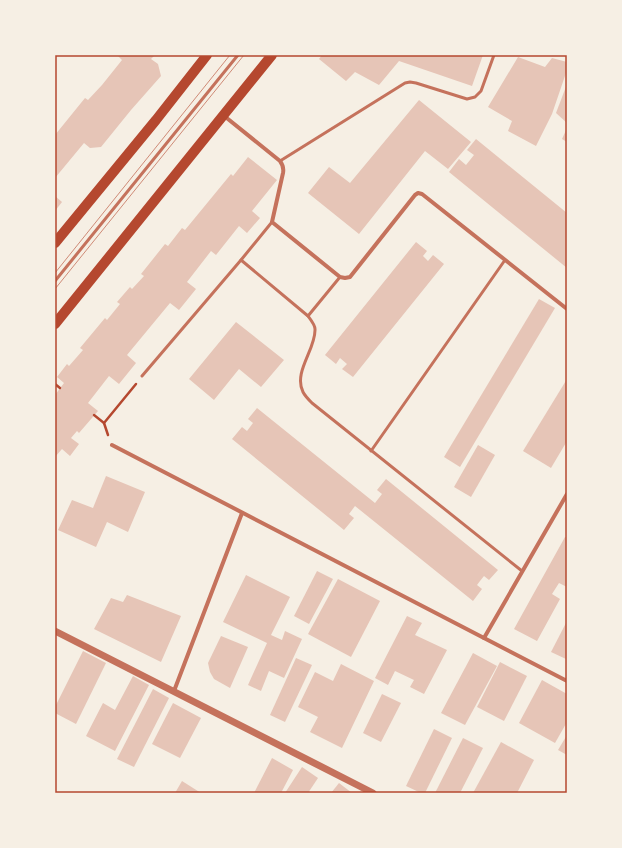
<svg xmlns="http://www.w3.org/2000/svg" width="622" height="848" font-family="Jost,sans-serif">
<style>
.building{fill:#e6c5b7}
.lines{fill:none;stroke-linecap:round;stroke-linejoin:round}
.path{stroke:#b5482f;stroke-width:2.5}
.service{stroke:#c5725c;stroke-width:3}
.minor{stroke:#c5725c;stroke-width:4}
.tertiary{stroke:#c5725c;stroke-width:7}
.primary{stroke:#b5482f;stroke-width:10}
.tram{stroke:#cf8b77;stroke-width:1}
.neatline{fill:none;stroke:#b5482f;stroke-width:1.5}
</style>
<rect width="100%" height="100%" fill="#f6efe4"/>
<!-- building -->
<g class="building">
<polygon points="117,55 155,55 151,59 158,64 161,76 131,110 101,147 90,148 84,143 55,178 55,135 85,98 88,100 102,85 122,60"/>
<polygon points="322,55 483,55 472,86 399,61 379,85 355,72 346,81 319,59"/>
<polygon points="518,57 545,67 552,58 567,62 567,70 552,114 536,146 508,131 512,121 488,107"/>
<polygon points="567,84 567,123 556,113"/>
<polygon points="419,100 471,142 448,169 425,151 359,234 308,193 329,167 350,183"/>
<polygon points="567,128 567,142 562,139"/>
<polygon points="476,139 567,213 567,268 449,172 459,159 466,165 474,155 467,150"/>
<polygon points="248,157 277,180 252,211 260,218 247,233 239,226 216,255 211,251 187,282 196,289 179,310 170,303 127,355 136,363 119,384 109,376 88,403 98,411 79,433 77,431 71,438 79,444 70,456 62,449 55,457 55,395 64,383 57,377 67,364 69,366 83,350 80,348 105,318 107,320 120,304 117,302 130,287 132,289 144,276 141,274 165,244 168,246 182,228 185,230 231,174 233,176"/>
<polygon points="55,196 62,202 55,211"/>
<polygon points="416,242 427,251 423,256 428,261 433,255 444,264 353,377 342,369 347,364 340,358 336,364 325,355"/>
<polygon points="539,299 555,308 460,467 444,457"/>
<polygon points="236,322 284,360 261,387 239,369 214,400 189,379"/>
<polygon points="567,379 567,441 551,468 523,451"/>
<polygon points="257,408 375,503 382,494 377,490 386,479 498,570 489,580 484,576 480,581 477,585 482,589 473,601 355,506 349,514 354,518 344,530 232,439 242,427 247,431 253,423 248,419"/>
<polygon points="478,445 495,455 471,497 454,487"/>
<polygon points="106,476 145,492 128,532 107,522 96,547 58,530 72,500 93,508"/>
<polygon points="565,537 567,537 567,587 559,583 552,594 560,599 537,641 514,629"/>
<polygon points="317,571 333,579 309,624 294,616"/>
<polygon points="246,575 290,597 271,635 282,640 285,631 302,639 284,678 269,671 261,691 248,685 267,643 223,622"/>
<polygon points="338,579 380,601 351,657 308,634"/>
<polygon points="127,595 181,616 161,662 94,629 111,598 123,602"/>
<polygon points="407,616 422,623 415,635 447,650 424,694 410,687 414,680 395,671 388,685 375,678"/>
<polygon points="567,621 567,657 566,659 551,652"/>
<polygon points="221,636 248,647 230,688 214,679 210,672 208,663"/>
<polygon points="83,651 106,663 76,724 55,713 55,707"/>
<polygon points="473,653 497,666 465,725 441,713"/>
<polygon points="296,658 312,665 285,722 270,715"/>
<polygon points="500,662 527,676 504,721 477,707"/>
<polygon points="341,664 374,681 342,748 310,732 318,717 298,707 315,672 333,681"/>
<polygon points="133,676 149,685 115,751 86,736 103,703 115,710"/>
<polygon points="542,680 567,694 567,722 555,743 519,723"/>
<polygon points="153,689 169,698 134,767 117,759"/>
<polygon points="382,694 401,703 381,742 363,733"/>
<polygon points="173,703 201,718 180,758 152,744"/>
<polygon points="434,729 452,738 425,793 421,793 406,786"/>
<polygon points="567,735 567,755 558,750"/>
<polygon points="463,738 483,748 460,793 435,793"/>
<polygon points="501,742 534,760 517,793 473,793"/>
<polygon points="272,758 293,770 281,793 254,793"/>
<polygon points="302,767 318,778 308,793 285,793"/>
<polygon points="182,781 201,793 175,793"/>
<polygon points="339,783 352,793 331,793"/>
</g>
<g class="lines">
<!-- path -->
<g class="path">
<polyline points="55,384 60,388"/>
<polyline points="94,415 104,423 108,435"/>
<polyline points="104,423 136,384"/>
</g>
<!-- service -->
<g class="service">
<polyline points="280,161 405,83 410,82 416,83 467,99 475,97 481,91 494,55"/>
<path d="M 241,260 L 308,316 C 311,320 315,325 315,329 C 316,349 293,372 303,392 C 305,396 309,400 312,403 L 522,571"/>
<polyline points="55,281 238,55"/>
<polyline points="308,316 340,277"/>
<polyline points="142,376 241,260 272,222"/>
<polyline points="371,451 505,260"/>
</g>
<!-- minor -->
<g class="minor">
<path d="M 223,115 L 280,161 C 283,165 284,168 283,173 L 272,222 L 340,277 L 345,278 L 350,277 L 415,195 L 418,193 L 422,194 L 567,309"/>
<polyline points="112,445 567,681"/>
<polyline points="484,638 567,494"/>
<polyline points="174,691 242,513"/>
</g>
<!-- tertiary -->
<polyline class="tertiary" points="55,631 373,793"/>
<!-- primary -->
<g class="primary">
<polyline points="55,243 156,120 207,55"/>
<polyline points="55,324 272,55"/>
</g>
<!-- tram -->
<g class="tram">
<polyline points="55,273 230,55"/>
<polyline points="55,289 244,55"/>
</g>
</g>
<!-- border -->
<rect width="622" height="848" fill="none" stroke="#f6efe4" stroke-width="112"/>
<rect x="56" y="56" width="510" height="736" class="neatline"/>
</svg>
